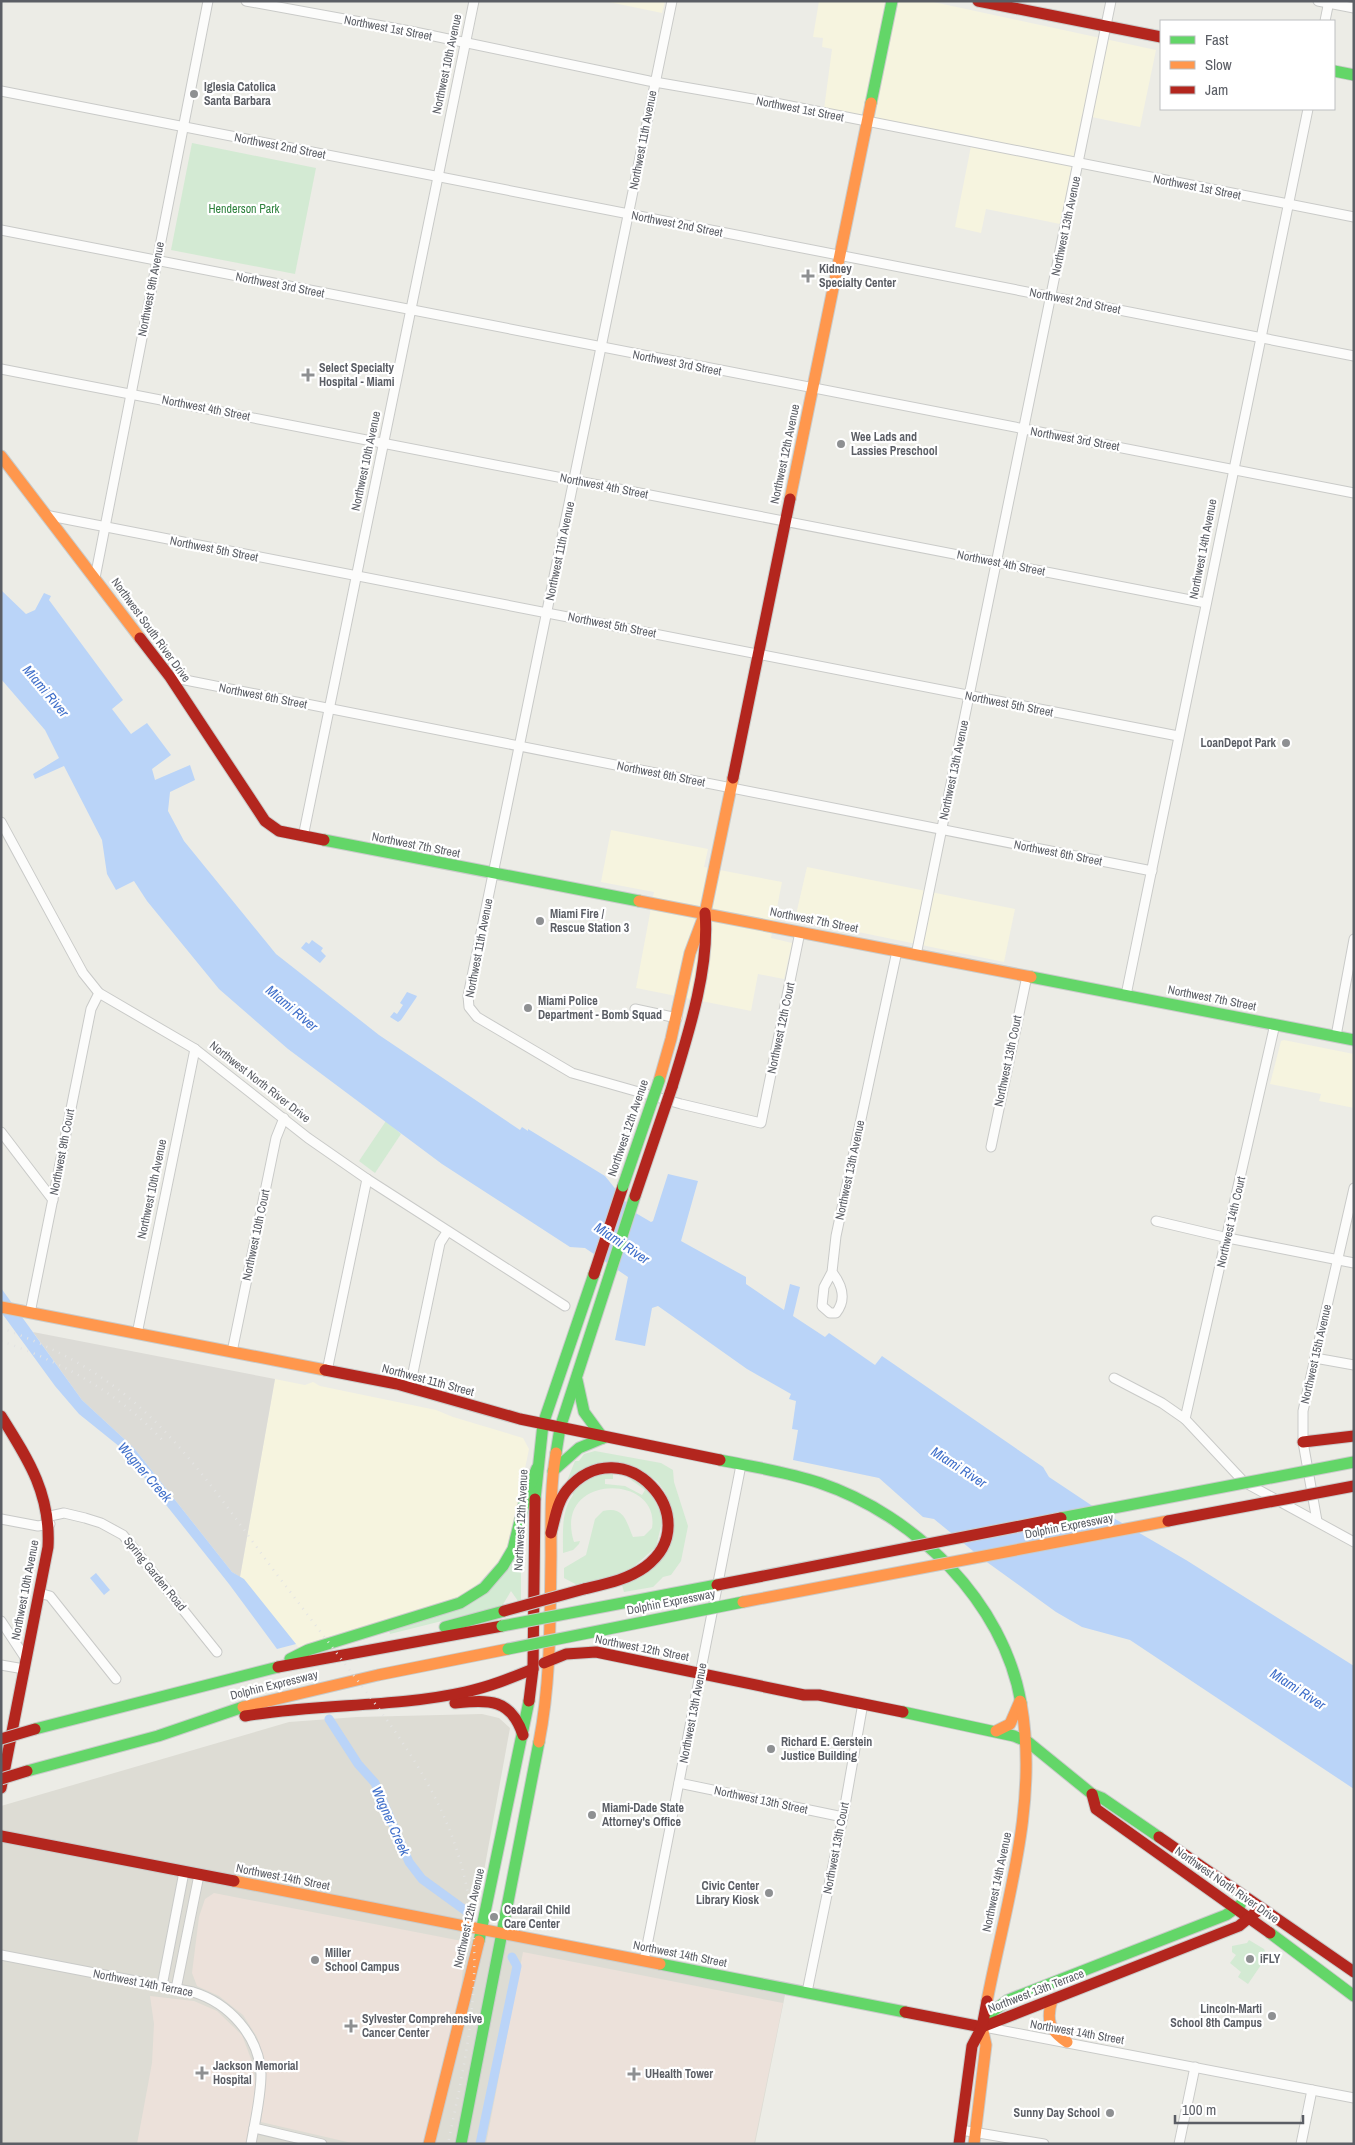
<svg xmlns="http://www.w3.org/2000/svg" width="1355" height="2145" font-family="'Archivo Narrow',sans-serif">
<style>
.commercial{fill:#f6f4df}
.industrial{fill:#dcdbd6}
.education{fill:#dddcd4}
.medical{fill:#ece1da}
.green{fill:#d3ead3}
.water{fill:#bad4f8}
.lines{fill:none;stroke-linecap:round;stroke-linejoin:round}
.canal{stroke:#bad4f8;stroke-width:9}
.street-casing{stroke:#c9cac8;stroke-width:11}
.fast-casing{stroke:#c9cbca;stroke-width:13}
.slow-casing{stroke:#c9cbca;stroke-width:13}
.jam-casing{stroke:#c9cbca;stroke-width:13}
.street{stroke:#fcfcfb;stroke-width:9}
.fast{stroke:#63d668;stroke-width:11}
.slow{stroke:#ff974d;stroke-width:11}
.jam{stroke:#b3261e;stroke-width:11}
.rail{stroke:#e4e4e3;stroke-width:2.5;stroke-dasharray:1 6;stroke-linecap:butt}
.fast-bridge-casing{stroke:#c9cbca;stroke-width:13;stroke-linecap:butt}
.slow-bridge-casing{stroke:#c9cbca;stroke-width:13;stroke-linecap:butt}
.jam-bridge-casing{stroke:#c9cbca;stroke-width:13;stroke-linecap:butt}
.fast-bridge{stroke:#63d668;stroke-width:11}
.slow-bridge{stroke:#ff974d;stroke-width:11}
.jam-bridge{stroke:#b3261e;stroke-width:11}
.poi-dot{fill:#8e9092;stroke:#fff;stroke-width:2}
.labels{text-anchor:middle;dominant-baseline:central;stroke-width:4.5;stroke-linejoin:round;paint-order:stroke}
.street-label{font-size:12px;fill:#5b5e65;stroke:#fff}
.poi-label{font-size:12px;font-weight:bold;fill:#5b5e65;stroke:#fff;text-anchor:start}
.park-label{font-size:12px;fill:#2f823e;stroke:#fff}
.water-label{font-size:14px;font-style:italic;fill:#3f6fca;stroke:#fff}
</style>
<rect width="100%" height="100%" fill="#ecece6"/>
<!-- commercial -->
<g class="commercial">
<polygon points="604,1 665,1 662,13"/>
<polygon points="819,1 929,1 1156,50 1140,127 1082,115 1060,224 986,209 981,233 955,227 973,136 824,109 832,49 822,47 823,38 813,37"/>
<polygon points="611,830 708,849 704,867 782,882 771,938 792,943 784,979 758,974 751,1011 636,988 654,892 601,882"/>
<polygon points="807,867 1015,909 1004,962 795,919"/>
<polygon points="1284,1040 1354,1054 1354,1108 1319,1101 1321,1094 1270,1084 1281,1041"/>
<polygon points="275,1379 305,1385 313,1382 320,1386 436,1410 453,1417 523,1438 529,1449 508,1552 468,1594 299,1648 240,1577"/>
</g>
<!-- industrial -->
<polygon class="industrial" points="33,1332 275,1379 240,1577 232,1572 134,1448 82,1400"/>
<!-- education -->
<polygon class="education" points="482,1714 499,1718 510,1728 474,1926 785,1995 755,2144 1,2144 1,1806 289,1722 357,1717"/>
<!-- medical -->
<g class="medical">
<polygon points="214,1893 462,1941 464,1957 461,1988 425,2144 356,2144 261,2122 265,2092 266,2064 257,2037 243,2015 219,1996 197,1986 192,1973 199,1917 205,1899"/>
<polygon points="523,1952 783,2003 754,2144 486,2144"/>
<polygon points="150,1996 194,2001 217,2011 242,2035 251,2059 256,2084 255,2110 248,2144 137,2144 152,2063 154,2024"/>
</g>
<!-- green -->
<g class="green">
<polygon points="192,143 316,168 295,274 171,250"/>
<polygon points="386,1121 401,1134 375,1173 359,1161"/>
<polygon points="595,1451 661,1463 673,1470 674,1482 688,1526 681,1561 671,1575 663,1577 653,1587 624,1592 622,1585 661,1558 665,1492 658,1482 635,1466 567,1481 575,1461 579,1461 584,1454"/>
<path d="M 613,1472 L 613,1479 L 605,1479 L 605,1484 L 625,1486 L 642,1495 L 645,1490 L 627,1477 L 647,1485 L 663,1518 L 656,1547 L 630,1570 L 579,1586 L 564,1578 L 564,1568 L 586,1555 L 595,1519 L 603,1511 C 625,1506 626,1522 633,1537 L 644,1536 L 652,1528 C 661,1473 552,1473 574,1542 L 580,1541 L 579,1544 L 573,1550 L 563,1553 C 563,1533 561,1511 573,1495 L 572,1492 L 596,1474 Z"/>
<polygon points="514,1555 521,1558 521,1601 518,1601 511,1591 502,1606 390,1634 389,1630 453,1610"/>
<polygon points="1249,1940 1264,1949 1267,1955 1264,1966 1261,1965 1248,1984 1238,1977 1241,1972 1230,1963 1236,1955 1232,1952 1232,1946 1247,1943"/>
</g>
<!-- water -->
<g class="water">
<polygon points="1,590 26,614 35,610 44,593 51,596 49,600 123,700 112,709 131,734 147,723 171,755 152,769 155,780 190,765 195,780 170,792 168,811 184,841 276,954 379,1035 520,1130 522,1127 528,1131 528,1129 605,1176 634,1212 651,1222 653,1221 668,1174 698,1181 681,1241 746,1277 746,1284 784,1310 790,1284 800,1287 793,1316 825,1337 829,1333 875,1365 882,1356 1043,1467 1049,1477 1091,1505 1186,1560 1354,1666 1354,1789 1130,1640 1082,1627 1056,1612 984,1560 934,1519 923,1517 879,1478 793,1460 798,1430 792,1429 796,1401 789,1399 791,1394 747,1369 658,1306 652,1308 645,1346 615,1340 628,1277 585,1248 570,1247 442,1164 288,1049 219,989 147,901 134,881 116,890 107,874 102,840 64,766 35,779 33,774 59,758 45,730 1,679"/>
<polygon points="312,940 323,948 321,951 326,956 320,963 301,948 306,942 309,944"/>
<polygon points="407,992 417,996 416,998 401,1020 398,1022 390,1017 394,1012 397,1014 403,1005 400,1003"/>
<polygon points="1,1288 82,1400 134,1448 232,1572 244,1579 296,1644 277,1649 229,1584 120,1447 79,1414 55,1386 1,1312"/>
<polygon points="96,1573 110,1590 104,1595 90,1578"/>
</g>
<g class="lines">
<!-- canal -->
<g class="canal">
<polyline points="329,1719 358,1764 375,1783 409,1862 422,1879 466,1911"/>
<polyline points="480,2144 517,1966 512,1957"/>
</g>
<!-- street casing -->
<g class="street-casing">
<g id="street">
<polyline points="246,1 410,31 649,81 765,101 1354,217"/>
<polyline points="672,1 468,996 469,1007 477,1017 572,1073 681,1104 761,1123 800,932"/>
<polyline points="1318,1 1354,8"/>
<polyline points="1325,21 1329,1"/>
<polyline points="1,91 1354,356"/>
<polyline points="1,230 1354,493"/>
<polyline points="1,369 1206,603"/>
<polyline points="45,515 1178,736"/>
<polyline points="95,578 208,1"/>
<polyline points="170,677 1152,871"/>
<polyline points="1,822 83,973 99,993 195,1049 308,1138 367,1179 565,1306"/>
<polyline points="303,837 474,1"/>
<polyline points="916,955 1111,1"/>
<polyline points="1126,995 1308,109"/>
<polyline points="635,1009 677,1018"/>
<polyline points="1336,1036 1354,939"/>
<polyline points="1,1132 53,1200"/>
<polyline points="991,1147 1027,976"/>
<polyline points="1156,1221 1228,1238 1354,1263"/>
<path d="M 832,1272 C 842,1285 847,1299 836,1313 L 830,1313 L 822,1306 L 824,1287 L 832,1272 L 836,1236 L 897,951"/>
<polyline points="30,1313 91,1009 99,993"/>
<polyline points="137,1334 195,1049"/>
<polyline points="232,1352 276,1138 284,1118"/>
<polyline points="1315,1358 1354,1365"/>
<polyline points="327,1371 367,1179"/>
<polyline points="1114,1378 1162,1403 1185,1419 1244,1482 1354,1542"/>
<polyline points="410,1387 440,1243 447,1232"/>
<polyline points="1185,1419 1275,1024"/>
<polyline points="50,1516 64,1513 85,1518 101,1523 123,1535 217,1652"/>
<polyline points="1,1519 38,1526 50,1524"/>
<polyline points="1317,1521 1303,1442 1303,1411 1354,1188"/>
<polyline points="39,1593 50,1596 116,1679"/>
<polyline points="1,1621 26,1659"/>
<polyline points="1,1665 24,1669"/>
<polyline points="679,1783 843,1817"/>
<path d="M 1,1955 L 193,1992 C 229,2003 259,2036 261,2074 C 261,2097 255,2121 251,2144"/>
<polyline points="644,1961 741,1465"/>
<polyline points="162,1986 184,1872"/>
<polyline points="176,1989 199,1875"/>
<polyline points="807,1992 843,1817 863,1703"/>
<polyline points="984,2027 1354,2098"/>
<polyline points="254,2128 322,2144"/>
<polyline points="961,2130 1044,2144"/>
<polyline points="1179,2144 1195,2067"/>
<polyline points="1301,2144 1312,2090"/>
</g>
</g>
<!-- fast casing -->
<g class="fast-casing">
<g id="fast">
<polyline points="1334,71 1354,75"/>
<polyline points="871,103 892,1"/>
<polyline points="324,840 639,901"/>
<polyline points="1031,977 1354,1040"/>
<polyline points="577,1380 584,1412 603,1438"/>
<polyline points="556,1453 560,1428 635,1196"/>
<path d="M 720,1460 C 754,1467 788,1472 820,1483 C 915,1515 1004,1602 1021,1703"/>
<polyline points="553,1471 579,1448 603,1438"/>
<polyline points="535,1499 543,1424 594,1274"/>
<polyline points="445,1627 504,1611"/>
<polyline points="290,1659 308,1650 460,1603 484,1588 503,1566 513,1549 527,1492 537,1468"/>
<polyline points="903,1712 1014,1736 1028,1742 1092,1794 1102,1798 1159,1837"/>
<polyline points="35,1729 278,1667"/>
<polyline points="27,1771 158,1736 243,1707"/>
<polyline points="1270,1933 1354,1996"/>
<polyline points="479,1941 529,1701"/>
<polyline points="660,1964 905,2012"/>
<polyline points="985,2023 993,2011 1008,2000 1226,1915 1240,1905"/>
<polyline points="461,2144 539,1742"/>
</g>
</g>
<!-- slow casing -->
<g class="slow-casing">
<g id="slow">
<polyline points="1,456 140,638"/>
<polyline points="790,499 871,103"/>
<polyline points="639,901 1031,977"/>
<polyline points="659,1081 671,1039 690,953 705,913 733,778"/>
<polyline points="1,1307 325,1370"/>
<polyline points="243,1707 378,1675 508,1649"/>
<polyline points="996,1731 1010,1724 1020,1701"/>
<path d="M 539,1742 C 551,1681 550,1618 551,1556 C 551,1522 550,1487 556,1453"/>
<polyline points="234,1881 660,1964"/>
<path d="M 1052,2000 C 1046,2020 1049,2030 1067,2042"/>
<path d="M 987,2001 C 1006,1903 1039,1803 1021,1703"/>
<polyline points="429,2144 479,1941"/>
<polyline points="974,2144 986,2045 982,2027"/>
</g>
</g>
<!-- jam casing -->
<g class="jam-casing">
<g id="jam">
<polyline points="978,1 1161,37"/>
<polyline points="140,638 170,677 265,821 279,831 324,840"/>
<polyline points="733,778 790,499"/>
<path d="M 672,1087 C 688,1035 710,967 705,913"/>
<polyline points="594,1274 623,1186"/>
<polyline points="325,1370 397,1384 520,1419 720,1460"/>
<path d="M 1,1416 C 28,1459 51,1494 48,1547 L 1,1788"/>
<polyline points="1303,1442 1354,1436"/>
<path d="M 551,1533 C 555,1519 557,1502 567,1490 C 623,1425 710,1519 645,1567 C 627,1580 605,1584 584,1589"/>
<polyline points="544,1663 566,1654 596,1652 804,1695 819,1695 903,1712"/>
<polyline points="278,1667 502,1626"/>
<polyline points="529,1701 533,1669 535,1499"/>
<path d="M 455,1703 C 489,1700 511,1698 523,1735"/>
<path d="M 245,1716 C 318,1703 393,1708 465,1692 C 489,1687 511,1678 533,1669"/>
<polyline points="1092,1794 1096,1809 1270,1933"/>
<polyline points="1,1836 234,1881"/>
<polyline points="1159,1837 1354,1972"/>
<polyline points="905,2012 982,2027 1239,1926 1261,1908"/>
<polyline points="959,2144 972,2046 982,2027 987,2001"/>
</g>
</g>
<!-- street -->
<use href="#street" class="street"/>
<!-- fast -->
<use href="#fast" class="fast"/>
<!-- slow -->
<use href="#slow" class="slow"/>
<!-- jam -->
<use href="#jam" class="jam"/>
<!-- rail -->
<g class="rail">
<path d="M 1,1328 C 54,1347 103,1373 144,1411 C 196,1459 236,1520 278,1576 C 305,1611 331,1646 358,1681 C 406,1744 449,1805 466,1884 C 486,1973 466,2057 448,2144"/>
<path d="M 1,1341 C 62,1362 121,1394 165,1443"/>
</g>
<!-- fast-bridge casing -->
<g class="fast-bridge-casing">
<g id="fast-bridge">
<polyline points="623,1186 659,1081"/>
<polyline points="1061,1518 1354,1462"/>
<polyline points="502,1626 717,1585"/>
<polyline points="508,1649 743,1602"/>
</g>
</g>
<!-- slow-bridge casing -->
<g class="slow-bridge-casing">
<polyline id="slow-bridge" points="743,1602 1168,1521"/>
</g>
<!-- jam-bridge casing -->
<g class="jam-bridge-casing">
<g id="jam-bridge">
<polyline points="635,1196 672,1087"/>
<polyline points="1168,1521 1354,1486"/>
<polyline points="717,1585 1061,1518"/>
<polyline points="504,1611 584,1589"/>
<polyline points="1,1739 35,1729"/>
<polyline points="1,1779 27,1771"/>
</g>
</g>
<!-- fast-bridge -->
<use href="#fast-bridge" class="fast-bridge"/>
<!-- slow-bridge -->
<use href="#slow-bridge" class="slow-bridge"/>
<!-- jam-bridge -->
<use href="#jam-bridge" class="jam-bridge"/>
</g>
<!-- markers -->
<g class="poi-dot">
<circle cx="194" cy="94" r="5"/>
<path d="M805.5 268.5h5v5h5v5h-5v5h-5v-5h-5v-5h5z"/>
<path d="M305.5 367.5h5v5h5v5h-5v5h-5v-5h-5v-5h5z"/>
<circle cx="841" cy="444" r="5"/>
<circle cx="1286" cy="743" r="5"/>
<circle cx="540" cy="921" r="5"/>
<circle cx="528" cy="1008" r="5"/>
<circle cx="771" cy="1749" r="5"/>
<circle cx="592" cy="1815" r="5"/>
<circle cx="769" cy="1893" r="5"/>
<circle cx="494" cy="1917" r="5"/>
<circle cx="1250" cy="1959" r="5"/>
<circle cx="315" cy="1960" r="5"/>
<circle cx="1272" cy="2016" r="5"/>
<path d="M348.5 2018.5h5v5h5v5h-5v5h-5v-5h-5v-5h5z"/>
<path d="M199.5 2065.5h5v5h5v5h-5v5h-5v-5h-5v-5h5z"/>
<path d="M631.5 2066.5h5v5h5v5h-5v5h-5v-5h-5v-5h5z"/>
<circle cx="1110" cy="2113" r="5"/>
</g>
<g class="labels">
<!-- street labels -->
<g class="street-label">
<text transform="translate(388 28) rotate(11)">Northwest 1st Street</text>
<text transform="translate(447 64) rotate(-78)">Northwest 10th Avenue</text>
<text transform="translate(800 109) rotate(11)">Northwest 1st Street</text>
<text transform="translate(643 140) rotate(-79)">Northwest 11th Avenue</text>
<text transform="translate(280 146) rotate(11)">Northwest 2nd Street</text>
<text transform="translate(1197 187) rotate(11)">Northwest 1st Street</text>
<text transform="translate(677 224) rotate(11)">Northwest 2nd Street</text>
<text transform="translate(1066 226) rotate(-78)">Northwest 13th Avenue</text>
<text transform="translate(280 285) rotate(11)">Northwest 3rd Street</text>
<text transform="translate(151 289) rotate(-79)">Northwest 9th Avenue</text>
<text transform="translate(1075 301) rotate(11)">Northwest 2nd Street</text>
<text transform="translate(677 363) rotate(11)">Northwest 3rd Street</text>
<text transform="translate(206 408) rotate(11)">Northwest 4th Street</text>
<text transform="translate(1075 439) rotate(10)">Northwest 3rd Street</text>
<text transform="translate(785 454) rotate(-78)">Northwest 12th Avenue</text>
<text transform="translate(366 461) rotate(-78)">Northwest 10th Avenue</text>
<text transform="translate(604 486) rotate(11)">Northwest 4th Street</text>
<text transform="translate(214 549) rotate(11)">Northwest 5th Street</text>
<text transform="translate(1203 549) rotate(-79)">Northwest 14th Avenue</text>
<text transform="translate(560 551) rotate(-78)">Northwest 11th Avenue</text>
<text transform="translate(1001 563) rotate(11)">Northwest 4th Street</text>
<text transform="translate(612 625) rotate(11)">Northwest 5th Street</text>
<text transform="translate(151 630) rotate(54)">Northwest South River Drive</text>
<text transform="translate(263 696) rotate(11)">Northwest 6th Street</text>
<text transform="translate(1009 704) rotate(11)">Northwest 5th Street</text>
<text transform="translate(954 770) rotate(-78)">Northwest 13th Avenue</text>
<text transform="translate(661 774) rotate(11)">Northwest 6th Street</text>
<text transform="translate(416 845) rotate(11)">Northwest 7th Street</text>
<text transform="translate(1058 853) rotate(11)">Northwest 6th Street</text>
<text transform="translate(814 920) rotate(11)">Northwest 7th Street</text>
<text transform="translate(479 948) rotate(-79)">Northwest 11th Avenue</text>
<text transform="translate(1212 998) rotate(11)">Northwest 7th Street</text>
<text transform="translate(781 1028) rotate(-78)">Northwest 12th Court</text>
<text transform="translate(1008 1061) rotate(-78)">Northwest 13th Court</text>
<text transform="translate(260 1082) rotate(38)">Northwest North River Drive</text>
<text transform="translate(628 1128) rotate(-71)">Northwest 12th Avenue</text>
<text transform="translate(62 1152) rotate(-79)">Northwest 9th Court</text>
<text transform="translate(850 1170) rotate(-78)">Northwest 13th Avenue</text>
<text transform="translate(152 1189) rotate(-78)">Northwest 10th Avenue</text>
<text transform="translate(1231 1222) rotate(-77)">Northwest 14th Court</text>
<text transform="translate(256 1235) rotate(-78)">Northwest 10th Court</text>
<text transform="translate(1316 1354) rotate(-77)">Northwest 15th Avenue</text>
<text transform="translate(428 1380) rotate(15)">Northwest 11th Street</text>
<text transform="translate(521 1520) rotate(-87)">Northwest 12th Avenue</text>
<text transform="translate(1069 1526) rotate(-11)">Dolphin Expressway</text>
<text transform="translate(155 1574) rotate(51)">Spring Garden Road</text>
<text transform="translate(25 1590) rotate(-79)">Northwest 10th Avenue</text>
<text transform="translate(671 1602) rotate(-11)">Dolphin Expressway</text>
<text transform="translate(642 1648) rotate(11)">Northwest 12th Street</text>
<text transform="translate(274 1685) rotate(-14)">Dolphin Expressway</text>
<text transform="translate(693 1713) rotate(-79)">Northwest 13th Avenue</text>
<text transform="translate(761 1800) rotate(12)">Northwest 13th Street</text>
<text transform="translate(836 1848) rotate(-79)">Northwest 13th Court</text>
<text transform="translate(283 1877) rotate(11)">Northwest 14th Street</text>
<text transform="translate(997 1882) rotate(-78)">Northwest 14th Avenue</text>
<text transform="translate(1227 1885) rotate(35)">Northwest North River Drive</text>
<text transform="translate(469 1918) rotate(-77)">Northwest 12th Avenue</text>
<text transform="translate(680 1954) rotate(11)">Northwest 14th Street</text>
<text transform="translate(143 1983) rotate(11)">Northwest 14th Terrace</text>
<text transform="translate(1036 1991) rotate(-21)">Northwest 13th Terrace</text>
<text transform="translate(1077 2032) rotate(10)">Northwest 14th Street</text>
</g>
<!-- poi labels -->
<g class="poi-label">
<text x="204" y="87">Iglesia Catolica<tspan x="204" dy="14">Santa Barbara</tspan></text>
<text x="819" y="269">Kidney<tspan x="819" dy="14">Specialty Center</tspan></text>
<text x="319" y="368">Select Specialty<tspan x="319" dy="14">Hospital - Miami</tspan></text>
<text x="851" y="437">Wee Lads and<tspan x="851" dy="14">Lassies Preschool</tspan></text>
<text x="1276" y="743" text-anchor="end">LoanDepot Park</text>
<text x="550" y="914">Miami Fire /<tspan x="550" dy="14">Rescue Station 3</tspan></text>
<text x="538" y="1001">Miami Police<tspan x="538" dy="14">Department - Bomb Squad</tspan></text>
<text x="781" y="1742">Richard E. Gerstein<tspan x="781" dy="14">Justice Building</tspan></text>
<text x="602" y="1808">Miami-Dade State<tspan x="602" dy="14">Attorney's Office</tspan></text>
<text x="759" y="1886" text-anchor="end">Civic Center<tspan x="759" dy="14">Library Kiosk</tspan></text>
<text x="504" y="1910">Cedarail Child<tspan x="504" dy="14">Care Center</tspan></text>
<text x="325" y="1953">Miller<tspan x="325" dy="14">School Campus</tspan></text>
<text x="1260" y="1959">iFLY</text>
<text x="1262" y="2009" text-anchor="end">Lincoln-Marti<tspan x="1262" dy="14">School 8th Campus</tspan></text>
<text x="362" y="2019">Sylvester Comprehensive<tspan x="362" dy="14">Cancer Center</tspan></text>
<text x="213" y="2066">Jackson Memorial<tspan x="213" dy="14">Hospital</tspan></text>
<text x="645" y="2074">UHealth Tower</text>
<text x="1100" y="2113" text-anchor="end">Sunny Day School</text>
</g>
<!-- park labels -->
<g class="park-label">
<text x="244" y="209">Henderson Park</text>
</g>
<!-- water labels -->
<g class="water-label">
<text transform="translate(46 691) rotate(50)">Miami River</text>
<text transform="translate(292 1008) rotate(40)">Miami River</text>
<text transform="translate(622 1243) rotate(34)">Miami River</text>
<text transform="translate(959 1467) rotate(33)">Miami River</text>
<text transform="translate(145 1472) rotate(49)">Wagner Creek</text>
<text transform="translate(1298 1689) rotate(33)">Miami River</text>
<text transform="translate(391 1821) rotate(66)">Wagner Creek</text>
</g>
</g>
<!-- border -->
<rect width="1355" height="2145" fill="none" stroke="#5b5e65" stroke-width="5"/>
<!-- legend -->
<rect x="1160" y="20" width="175" height="90" fill="#ffffff" stroke="#bdbfc1"/>
<rect x="1170" y="36" width="25" height="8" fill="#63d668" stroke="#bdbfc1"/>
<text x="1205" y="45" font-size="15" fill="#5b5e65">Fast</text>
<rect x="1170" y="61" width="25" height="8" fill="#ff974d" stroke="#bdbfc1"/>
<text x="1205" y="70" font-size="15" fill="#5b5e65">Slow</text>
<rect x="1170" y="86" width="25" height="8" fill="#b3261e" stroke="#bdbfc1"/>
<text x="1205" y="95" font-size="15" fill="#5b5e65">Jam</text>
<!-- scale -->
<path d="M1175 2115v8h128v-8" fill="none" stroke="#5b5e65" stroke-width="2.5"/>
<text x="1182" y="2115" font-size="15" fill="#5b5e65" stroke="#ffffff" stroke-width="4" paint-order="stroke">100 m</text>
</svg>
